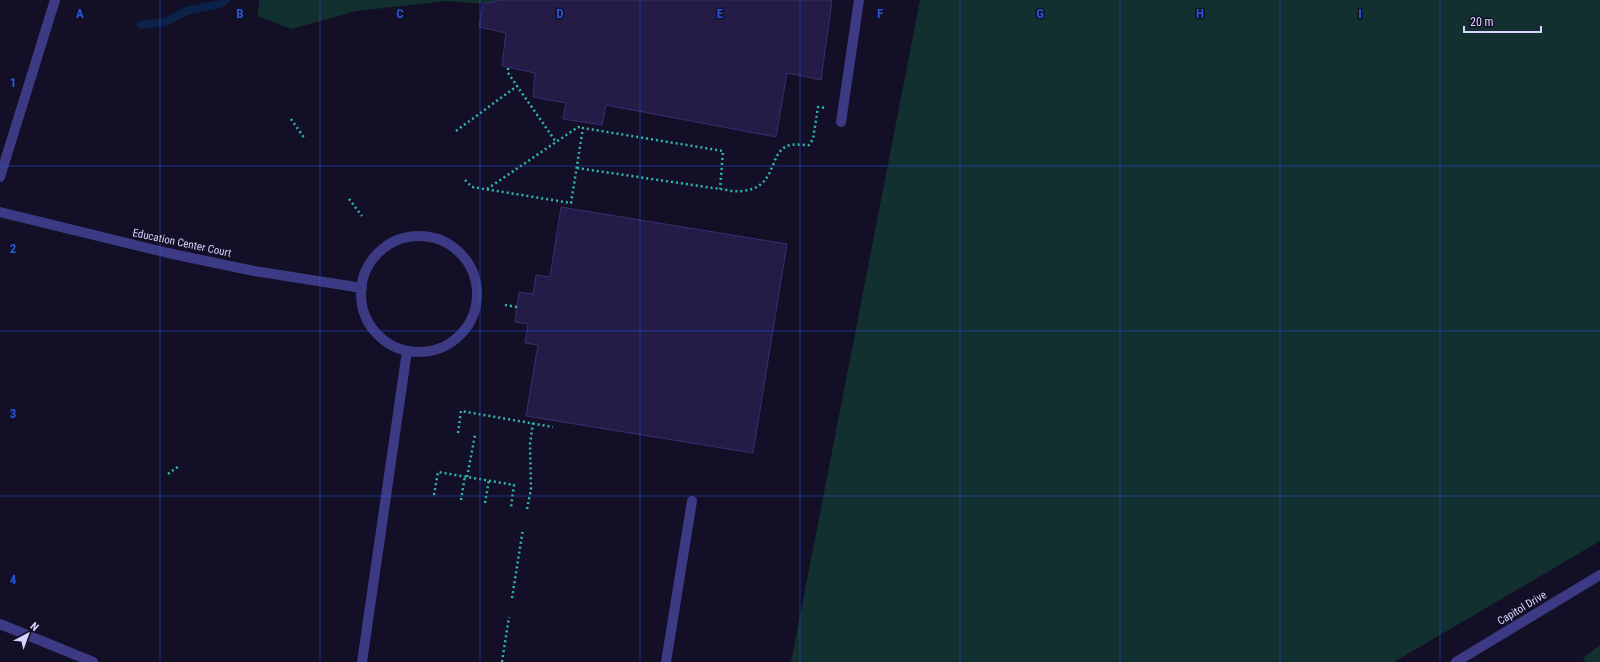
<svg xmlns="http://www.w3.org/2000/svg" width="1600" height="662" font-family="'Roboto Condensed',sans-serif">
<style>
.green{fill:#12302f}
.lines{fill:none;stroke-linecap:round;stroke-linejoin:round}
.stream{stroke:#0c2248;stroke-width:8}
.building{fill:#241b47;stroke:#3b2d73}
.path{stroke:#2fb8b0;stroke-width:2.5;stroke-dasharray:2 3;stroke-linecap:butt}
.lane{stroke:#3d3a85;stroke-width:10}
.street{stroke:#3d3a85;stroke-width:10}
.grid{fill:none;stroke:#2655da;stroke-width:1;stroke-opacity:0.55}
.labels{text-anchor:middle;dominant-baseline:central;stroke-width:3;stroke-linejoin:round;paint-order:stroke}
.street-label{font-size:11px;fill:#d9d4ff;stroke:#130f26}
.grid-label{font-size:13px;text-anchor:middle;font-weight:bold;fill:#2655da;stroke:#130f26;stroke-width:3;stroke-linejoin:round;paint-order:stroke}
</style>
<rect width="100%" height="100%" fill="#130f26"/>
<!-- green -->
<g class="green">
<polygon points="259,0 501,0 483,4 447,1 356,11 291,29 258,16"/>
<polygon points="920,0 1600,0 1600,541 1394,662 791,662"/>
<polygon points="1600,645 1600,662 1585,662 1583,658"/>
</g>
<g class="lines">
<!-- stream -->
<polyline class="stream" points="141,25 166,22 186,11 220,4 226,0"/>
</g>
<!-- building -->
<g class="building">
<polygon points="501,0 832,0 821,80 787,73 776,137 606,105 602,125 563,119 566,103 533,97 535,73 502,66 506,33 479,27 483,4"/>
<polygon points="561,207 787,244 753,453 526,416 538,345 525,343 528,324 515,322 519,292 533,294 536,275 550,277"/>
</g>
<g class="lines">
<!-- path -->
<g class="path">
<polyline points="508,68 508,73 556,142"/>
<polyline points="291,119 305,139"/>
<polyline points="456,131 517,86"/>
<path d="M 577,168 L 720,189 C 727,190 735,192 742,191 C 779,188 767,151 790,145 C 796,144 803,145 809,145 L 813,139 L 818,107 L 825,108"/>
<polyline points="465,180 472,187 571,203 583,128 723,151 720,189"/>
<polyline points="487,189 578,127 583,128"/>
<polyline points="349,199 362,216"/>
<polyline points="505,305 517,307"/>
<polyline points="458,433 461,411 553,427"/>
<polyline points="168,474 179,466"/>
<polyline points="467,477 475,435"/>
<polyline points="434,495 438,472 514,485 511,507"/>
<polyline points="461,500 465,476"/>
<polyline points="485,503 489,480"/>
<polyline points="527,509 531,489 530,444 533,423"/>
<polyline points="512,598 523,529"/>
<polyline points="502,662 509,617"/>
</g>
<!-- lane -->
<g class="lane">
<polyline points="841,122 859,0"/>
<polyline points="0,624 93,662"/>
<polyline points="362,662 407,351"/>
<polyline points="666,662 692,501"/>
</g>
<!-- street -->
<g class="street">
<polyline points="0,177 55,0"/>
<polyline points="0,212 168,253 254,271 362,288"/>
<circle cx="419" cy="294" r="58"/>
<polyline points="1456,662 1600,575"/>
</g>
</g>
<!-- grid -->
<path class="grid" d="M 160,0 L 160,662M 320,0 L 320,662M 480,0 L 480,662M 640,0 L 640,662M 800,0 L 800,662M 960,0 L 960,662M 1120,0 L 1120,662M 1280,0 L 1280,662M 1440,0 L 1440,662M 0,166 L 1600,166M 0,331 L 1600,331M 0,496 L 1600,496"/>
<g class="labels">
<!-- street labels -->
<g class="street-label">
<text transform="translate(182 243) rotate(12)">Education Center Court</text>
<text transform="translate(1522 608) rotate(-31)">Capitol Drive</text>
</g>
</g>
<g class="grid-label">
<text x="80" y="18">A</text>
<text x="240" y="18">B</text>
<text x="400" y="18">C</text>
<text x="560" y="18">D</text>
<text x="720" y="18">E</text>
<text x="880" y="18">F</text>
<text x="1040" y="18">G</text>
<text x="1200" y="18">H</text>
<text x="1360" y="18">I</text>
<text x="13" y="87">1</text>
<text x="13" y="253">2</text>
<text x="13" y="418">3</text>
<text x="13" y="584">4</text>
</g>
<!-- north arrow -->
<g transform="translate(28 634) rotate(41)" stroke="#130f26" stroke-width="3" paint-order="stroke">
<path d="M0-3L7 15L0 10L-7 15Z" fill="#d9d4ff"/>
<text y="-6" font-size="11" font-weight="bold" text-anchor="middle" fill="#d9d4ff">N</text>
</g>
<!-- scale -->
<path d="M1464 26v6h77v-6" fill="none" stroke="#d9d4ff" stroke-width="2"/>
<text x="1470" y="26" font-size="12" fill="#d9d4ff" stroke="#130f26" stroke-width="3" paint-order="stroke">20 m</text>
</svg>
